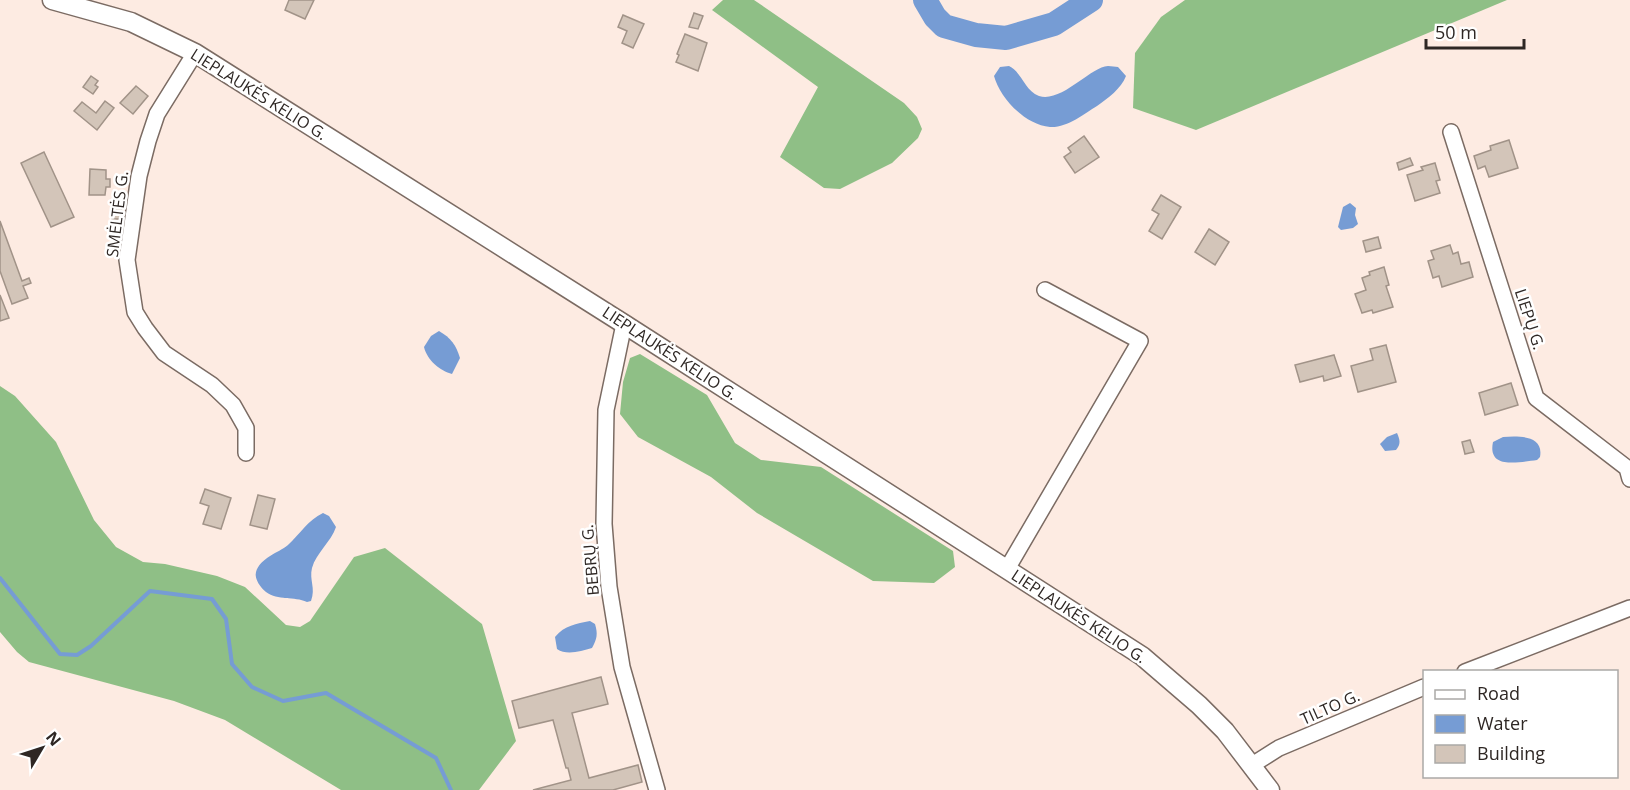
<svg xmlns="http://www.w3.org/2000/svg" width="1630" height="790" font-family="'Open Sans',sans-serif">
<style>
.forest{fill:#8fbf86}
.water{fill:#769cd4}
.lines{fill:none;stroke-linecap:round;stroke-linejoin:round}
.stream{stroke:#769cd4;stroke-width:4}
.river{stroke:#769cd4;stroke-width:24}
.building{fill:#d3c5b9;stroke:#a19388;stroke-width:1.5}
.minor-casing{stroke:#7b6b63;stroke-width:18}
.major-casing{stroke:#7b6b63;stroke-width:21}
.minor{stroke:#fff;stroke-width:15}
.major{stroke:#fff;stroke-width:18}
.labels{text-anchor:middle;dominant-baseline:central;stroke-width:5;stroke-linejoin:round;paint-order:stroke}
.street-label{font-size:16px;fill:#2e2724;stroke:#fff}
</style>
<rect width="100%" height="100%" fill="#fdebe2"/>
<!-- forest -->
<g class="forest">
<polygon points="723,0 754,0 904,103 917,117 922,129 918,138 892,163 840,189 824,188 780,157 818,87 712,10"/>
<polygon points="1185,0 1507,0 1196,130 1133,108 1135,53 1161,17"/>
<polygon points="640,354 707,395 735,443 761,460 821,467 953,551 955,567 934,583 873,581 757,513 711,477 638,437 620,414 623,382 630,358"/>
<polygon points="0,386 15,396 56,442 94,520 116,547 143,562 165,564 217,576 245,587 286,625 300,627 310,621 354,557 385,548 482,624 516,741 479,790 341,790 225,720 174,701 29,662 17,652 0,632"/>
</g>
<!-- water -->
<g class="water">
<path d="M 1009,66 C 1022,72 1024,90 1039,96 C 1062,103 1090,67 1108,66 C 1112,66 1115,67 1118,67 L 1126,76 C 1121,89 1108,98 1097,106 C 1084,114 1067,128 1050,127 C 1025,125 1000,98 994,76 L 1000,67 Z"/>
<polygon points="1350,203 1356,208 1355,215 1358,224 1353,228 1341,230 1338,227 1343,207"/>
<path d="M 439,331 C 451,338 456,345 460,358 L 452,374 C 440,371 427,360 424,347 L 431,336 Z"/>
<path d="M 1397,433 C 1400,440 1401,444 1396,450 L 1385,451 L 1380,444 L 1387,437 Z"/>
<path d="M 1503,437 C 1519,436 1544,435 1540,457 L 1537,460 C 1520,462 1487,470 1493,442 Z"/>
<path d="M 323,513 L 329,516 L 336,527 C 331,542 316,553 312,568 C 309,580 316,588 311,601 L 307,602 C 294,596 278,601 266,592 C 261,588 254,579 256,572 C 260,558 278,553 288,545 C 300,534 308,520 323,513 Z"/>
<path d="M 590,621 L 595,624 C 598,634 597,639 592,648 C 581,651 567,656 557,649 L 555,637 C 565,625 576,624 590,621 Z"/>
</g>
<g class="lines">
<!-- stream -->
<polyline class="stream" points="0,578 60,654 77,655 91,646 150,591 212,599 226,619 232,664 252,687 283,701 326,693 436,758 451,790"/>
<!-- river -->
<polyline class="river" points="925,0 935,17 944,26 976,35 1006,38 1054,24 1091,0"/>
</g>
<!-- building -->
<g class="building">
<polygon points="289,0 314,0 305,19 285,10"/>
<polygon points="694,13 703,16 698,29 689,27"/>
<polygon points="623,15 644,24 633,48 622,43 627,31 618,27"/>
<polygon points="685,34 707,43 698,71 676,62 679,55 677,54"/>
<polygon points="91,76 98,81 95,85 98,87 93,94 83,87"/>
<polygon points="136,86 148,96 133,114 120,103"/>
<polygon points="105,101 114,108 97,130 74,111 82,102 96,113"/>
<polygon points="1084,136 1099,157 1075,173 1064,157 1071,152 1068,148"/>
<polygon points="1509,140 1518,168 1489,177 1485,166 1478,169 1474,156 1491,150 1490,146"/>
<polygon points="44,152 74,217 51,227 21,163"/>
<polygon points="1410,158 1413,165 1399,170 1397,163"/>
<polygon points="1435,163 1440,180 1436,181 1440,193 1415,201 1407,175 1423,170 1421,167"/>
<polygon points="90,169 106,170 106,179 110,179 110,187 106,187 105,195 89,195"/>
<polygon points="1161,195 1181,207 1162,239 1149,231 1159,214 1152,210"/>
<polygon points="113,201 122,202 121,219 112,219"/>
<polygon points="0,221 22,281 29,278 31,283 23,286 28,298 12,304 0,271"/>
<polygon points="1209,229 1229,242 1215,265 1195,252"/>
<polygon points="1378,237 1381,248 1366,252 1363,241"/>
<polygon points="1450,245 1453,254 1458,252 1461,264 1469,262 1473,277 1442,287 1439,276 1433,278 1428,261 1434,259 1431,251"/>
<polygon points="1384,267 1389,285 1386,286 1393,307 1373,313 1372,310 1362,313 1355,294 1366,290 1362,278 1370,275 1369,272"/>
<polygon points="0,295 9,318 0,321"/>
<polygon points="1386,345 1396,382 1358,392 1351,366 1373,360 1370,349"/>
<polygon points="1334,355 1341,376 1324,381 1323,376 1300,382 1295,365"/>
<polygon points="1511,383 1518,405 1485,415 1479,393"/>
<polygon points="1470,440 1474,452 1465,454 1462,442"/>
<polygon points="205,489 231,498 221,529 203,524 209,506 200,503"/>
<polygon points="258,495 275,499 267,529 250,525"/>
<polygon points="601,677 608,704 572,713 589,778 638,765 642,782 613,790 533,790 571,780 568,768 566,768 553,720 519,728 512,701"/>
</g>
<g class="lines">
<!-- minor casing -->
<g class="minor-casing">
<g id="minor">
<polyline points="195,53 157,114 148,141 139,176 127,260 135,312 145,328 164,353 212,385 233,405 246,428 246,453"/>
<polyline points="1451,132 1536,398 1627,468 1630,479"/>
<polyline points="624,324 606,410 604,524 609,587 622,667 657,790"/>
<polyline points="1007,569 1140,341 1045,290"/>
<polyline points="1465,672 1630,608"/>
<polyline points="1252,765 1279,748 1424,687"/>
</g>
</g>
<!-- major casing -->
<g class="major-casing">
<polyline id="major" points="52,0 131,22 195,53 624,324 1142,656 1199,705 1225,731 1270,790"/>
</g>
<!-- minor -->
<use href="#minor" class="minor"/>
<!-- major -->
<use href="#major" class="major"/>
</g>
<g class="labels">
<!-- street labels -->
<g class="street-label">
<text transform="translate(259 94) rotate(32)">LIEPLAUKĖS KELIO G.</text>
<text transform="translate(117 214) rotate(-83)">SMĖLTĖS G.</text>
<text transform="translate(1530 319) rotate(72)">LIEPŲ G.</text>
<text transform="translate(670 353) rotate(33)">LIEPLAUKĖS KELIO G.</text>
<text transform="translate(590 560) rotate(-95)">BEBRŲ G.</text>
<text transform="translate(1079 616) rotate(33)">LIEPLAUKĖS KELIO G.</text>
<text transform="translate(1330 707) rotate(-24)">TILTO G.</text>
</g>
</g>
<!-- legend -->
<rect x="1423" y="670" width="195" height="108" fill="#ffffff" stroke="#aba9a7" stroke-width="1.5"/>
<rect x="1435" y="690" width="30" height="9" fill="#ffffff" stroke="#aba9a7" stroke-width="1.5"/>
<text x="1477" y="700" font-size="18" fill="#2e2724">Road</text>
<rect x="1435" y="715" width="30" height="18" fill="#769cd4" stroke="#aba9a7" stroke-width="1.5"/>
<text x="1477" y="730" font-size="18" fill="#2e2724">Water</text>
<rect x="1435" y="745" width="30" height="18" fill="#d3c5b9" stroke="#aba9a7" stroke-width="1.5"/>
<text x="1477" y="760" font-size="18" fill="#2e2724">Building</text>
<!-- north arrow -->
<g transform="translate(42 748) rotate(51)" stroke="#ffffff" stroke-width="4.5" paint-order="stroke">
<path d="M0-4.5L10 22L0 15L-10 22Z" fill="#2e2724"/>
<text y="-9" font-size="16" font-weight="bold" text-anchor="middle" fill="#2e2724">N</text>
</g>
<!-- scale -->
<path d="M1426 39v9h98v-9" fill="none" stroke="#2e2724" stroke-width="3"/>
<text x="1435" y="39" font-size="18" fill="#2e2724" stroke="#ffffff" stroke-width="4.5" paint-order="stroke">50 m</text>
</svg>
